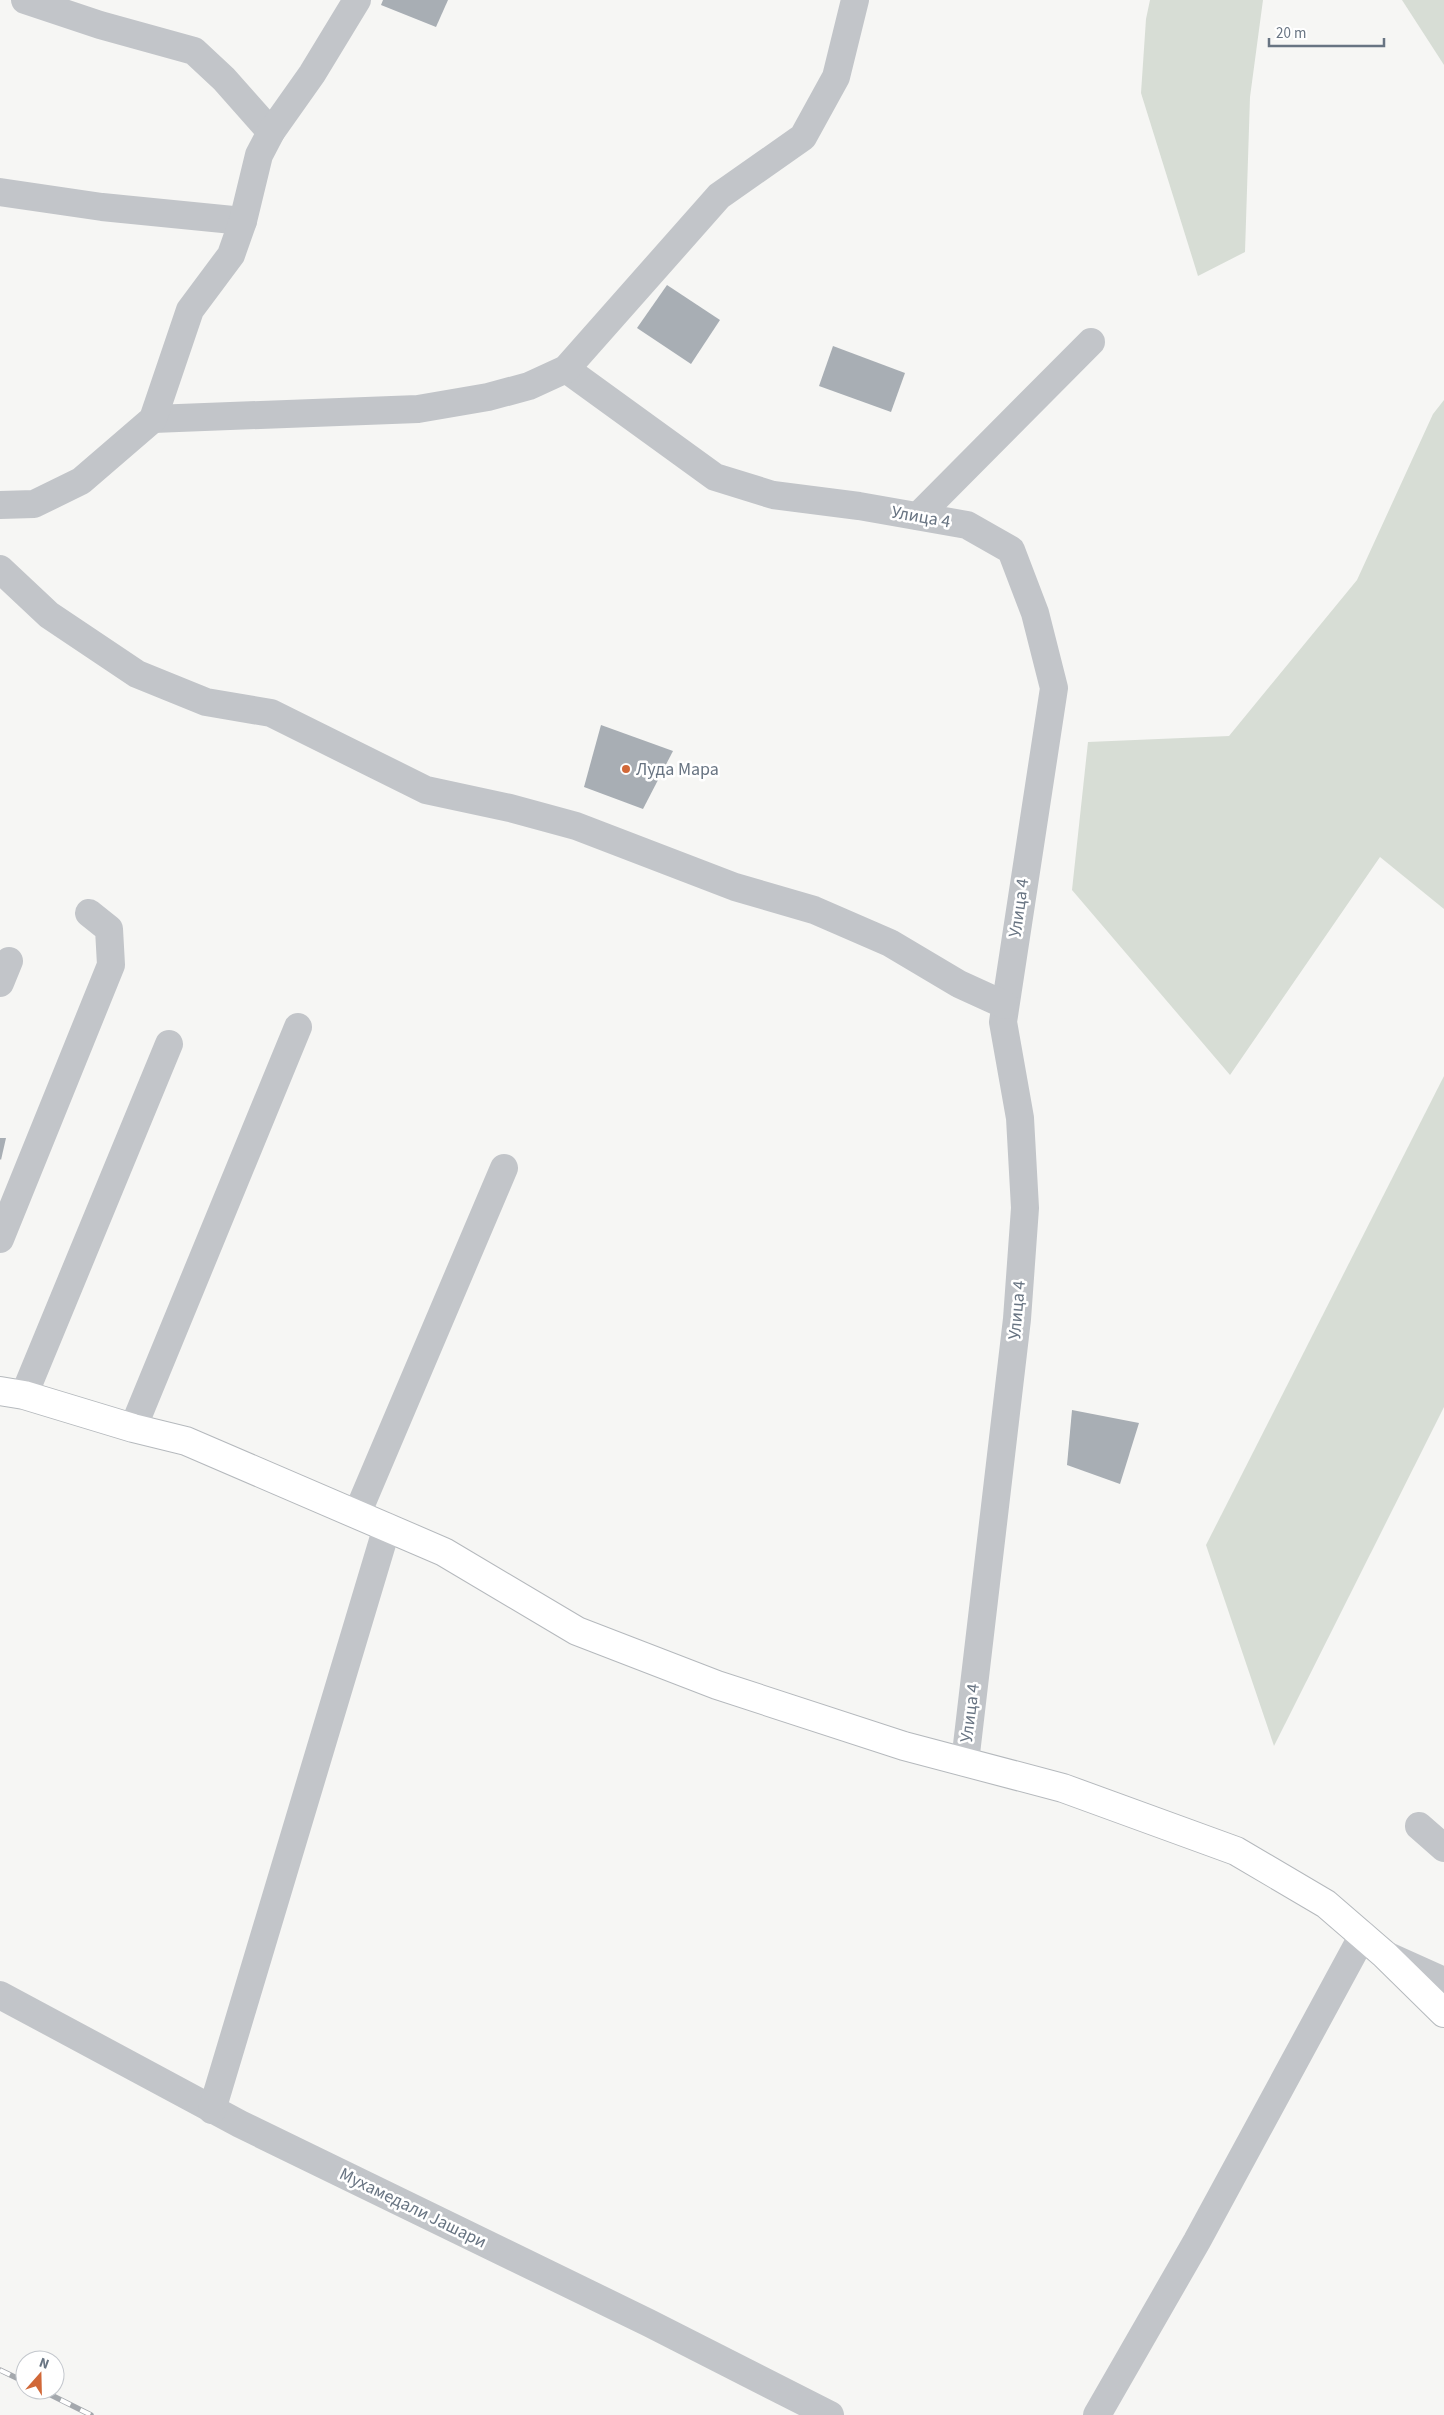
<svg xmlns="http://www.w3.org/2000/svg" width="1444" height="2415" font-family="'Source Sans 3',sans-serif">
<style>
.green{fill:#d7ddd5}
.building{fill:#a8aeb4}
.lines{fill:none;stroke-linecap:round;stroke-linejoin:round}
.secondary-casing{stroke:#b5b9bd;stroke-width:30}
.minor{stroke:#c2c5c9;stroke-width:28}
.secondary{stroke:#fff;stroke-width:28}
.rail-casing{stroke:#a4a8ad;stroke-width:5.5}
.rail{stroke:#fff;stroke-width:4;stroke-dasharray:11;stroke-linecap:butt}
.poi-dot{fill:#d16838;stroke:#fff;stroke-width:2}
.labels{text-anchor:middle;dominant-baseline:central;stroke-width:5;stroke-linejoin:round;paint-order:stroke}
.street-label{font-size:18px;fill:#687482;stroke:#fff}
.poi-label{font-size:18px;fill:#687482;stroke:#fff;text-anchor:start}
</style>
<rect width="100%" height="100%" fill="#f6f6f4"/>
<!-- green -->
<g class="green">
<polygon points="1150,0 1263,0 1250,97 1245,252 1198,276 1141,93 1146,19"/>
<polygon points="1402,0 1444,0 1444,65"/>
<polygon points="1444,400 1444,909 1380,857 1230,1075 1072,890 1088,742 1229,736 1357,580 1433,414"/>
<polygon points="1444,1076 1444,1407 1274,1746 1206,1545"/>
</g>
<!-- building -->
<g class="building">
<polygon points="383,0 448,0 436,27 381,5"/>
<polygon points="667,285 720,320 691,364 637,328"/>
<polygon points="833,346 905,373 891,412 819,386"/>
<polygon points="601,725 673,751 643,809 584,787"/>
<polygon points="0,1138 6,1138 1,1160 0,1159"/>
<polygon points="1072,1410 1139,1423 1120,1484 1067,1465"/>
</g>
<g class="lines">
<!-- secondary casing -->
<g class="secondary-casing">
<polyline id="secondary" points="0,1391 24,1395 133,1428 186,1441 444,1552 577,1631 717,1685 904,1746 1063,1788 1236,1851 1326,1904 1385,1955 1444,2013"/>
</g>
<!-- minor -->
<g class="minor">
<polyline points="25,0 100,25 194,51 224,79 271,132"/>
<polyline points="0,192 102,207 243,221"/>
<polyline points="566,369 715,477 773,495 859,506 967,525 1011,550 1035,613 1054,688 1003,1022 1020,1118 1025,1208 1017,1319 965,1762"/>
<polyline points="153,419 418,409 488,397 529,386 566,369 719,196 803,137 836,77 855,0"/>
<polyline points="0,505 34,504 81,481 153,419 190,310 231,255 243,221 259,155 271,132 312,74 357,0"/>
<polyline points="918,516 1091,342"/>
<polyline points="0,569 49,615 137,674 206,702 271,713 426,790 510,808 576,826 735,887 814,910 890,943 959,984 1005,1005"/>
<polyline points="0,983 9,961"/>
<polyline points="0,1239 111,965 109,929 89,913"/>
<polyline points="24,1395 169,1044"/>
<polyline points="133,1428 298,1027"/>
<polyline points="357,1514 504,1168"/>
<polyline points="1419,1826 1444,1848"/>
<polyline points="1386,1955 1444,1981"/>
<polyline points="0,1995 240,2124 649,2323 830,2415"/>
<polyline points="212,2110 387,1527"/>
<polyline points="1097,2415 1197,2241 1363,1935"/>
</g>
<!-- secondary -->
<use href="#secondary" class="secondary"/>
<!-- rail casing -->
<g class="rail-casing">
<g id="rail">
<polyline points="0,2370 25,2382"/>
<polyline points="41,2390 91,2415"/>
</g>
</g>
<!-- rail -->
<use href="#rail" class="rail"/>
</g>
<!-- markers -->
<circle class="poi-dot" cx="626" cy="769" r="5"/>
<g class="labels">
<!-- street labels -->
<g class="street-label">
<text transform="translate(921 517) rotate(10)">Улица 4</text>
<text transform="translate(1019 908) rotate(-82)">Улица 4</text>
<text transform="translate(1017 1310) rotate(-85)">Улица 4</text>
<text transform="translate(970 1713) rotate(-83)">Улица 4</text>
<text transform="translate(413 2208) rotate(26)">Мухамедали Јашари</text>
</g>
<!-- poi labels -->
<g class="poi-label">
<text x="636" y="769">Луда Мара</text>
</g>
</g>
<!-- north arrow -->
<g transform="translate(40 2375) rotate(20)"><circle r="24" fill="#ffffff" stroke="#c3c7cd"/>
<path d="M0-4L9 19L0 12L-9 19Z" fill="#d16838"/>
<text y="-8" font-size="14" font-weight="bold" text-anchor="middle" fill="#687482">N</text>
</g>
<!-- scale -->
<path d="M1269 38v8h115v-8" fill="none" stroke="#687482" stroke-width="2.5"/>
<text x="1276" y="38" font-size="15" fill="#687482" stroke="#ffffff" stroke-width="4" paint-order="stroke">20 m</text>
</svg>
